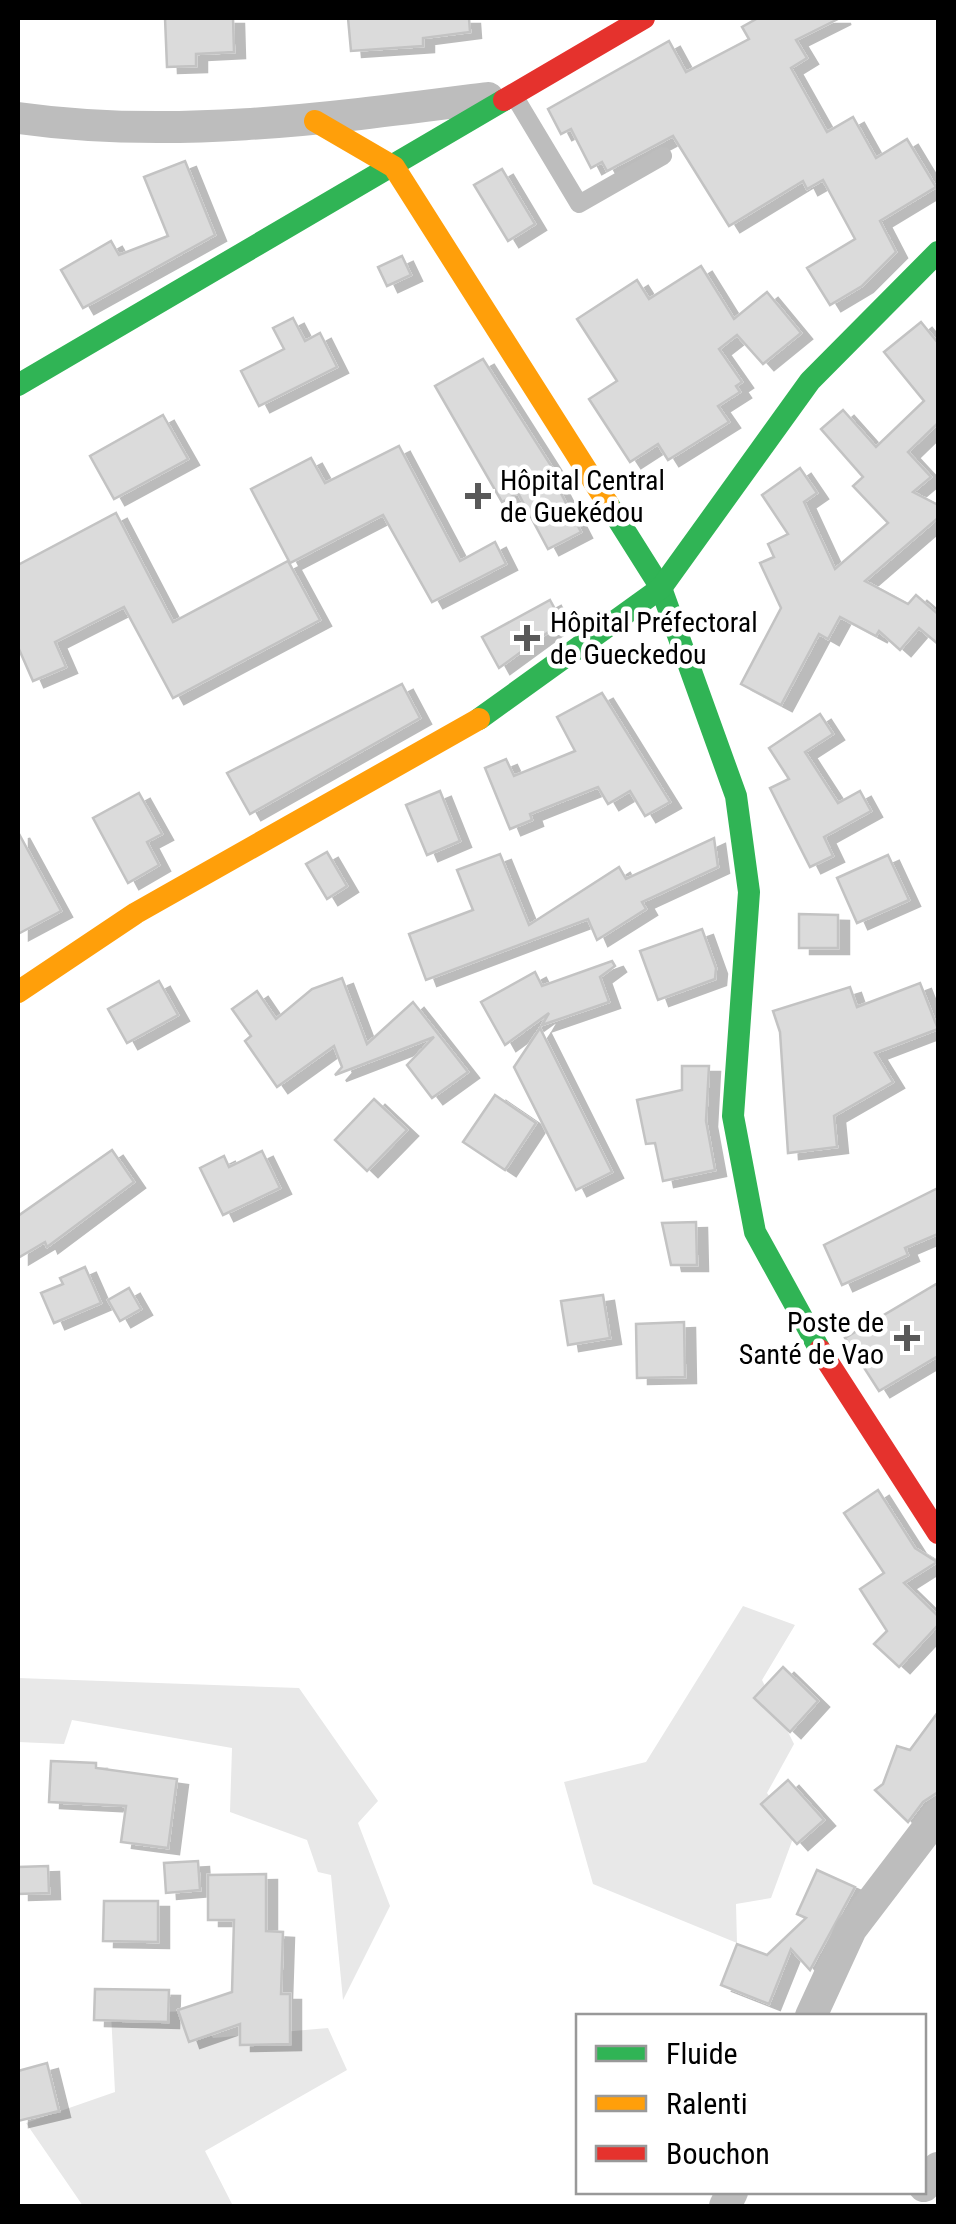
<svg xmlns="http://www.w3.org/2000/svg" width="956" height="2224" font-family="'Roboto Condensed',sans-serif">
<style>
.green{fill:#e8e8e8}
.building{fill:#dbdbdb;stroke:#c3c3c3;stroke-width:2.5;filter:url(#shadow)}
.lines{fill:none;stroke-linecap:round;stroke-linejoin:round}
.lane{stroke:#bdbdbd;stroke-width:18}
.street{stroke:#bdbdbd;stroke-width:32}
.fast{stroke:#30b455;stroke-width:22}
.slow{stroke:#ff9f0a;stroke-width:22}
.jam{stroke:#e5322d;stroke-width:22}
.poi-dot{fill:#595959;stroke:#fff;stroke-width:4}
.labels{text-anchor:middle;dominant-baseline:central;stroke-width:9;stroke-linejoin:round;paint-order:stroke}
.poi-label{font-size:28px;fill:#000;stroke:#fff;text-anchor:start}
</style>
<defs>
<filter id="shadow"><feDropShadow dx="11" dy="6" stdDeviation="0" flood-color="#0004"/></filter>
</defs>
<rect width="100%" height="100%" fill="#fff"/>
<!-- green -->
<g class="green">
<polygon points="743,1606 795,1625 762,1680 794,1744 767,1793 795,1833 771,1898 736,1904 737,1943 593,1884 564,1782 646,1762"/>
<polygon points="18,1678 299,1688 378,1801 358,1823 390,1906 343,2000 331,1875 318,1872 307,1840 230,1812 232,1748 72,1720 64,1744 18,1742"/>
<polygon points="198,2011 213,2038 328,2028 347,2070 205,2151 233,2206 83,2206 26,2123 115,2092 111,2013"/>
</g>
<!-- building -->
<g class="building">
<polygon points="165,18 233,18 234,52 196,54 196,66 167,67"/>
<polygon points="348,18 469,18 470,32 423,38 423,46 351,51"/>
<polygon points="758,18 840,18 796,40 807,58 791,68 827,132 853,117 876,158 907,139 936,187 880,221 896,252 862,286 830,305 807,268 855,239 823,180 807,189 803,181 729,226 673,136 607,171 602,162 591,168 571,129 561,134 548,109 669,41 686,72 749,39 742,27"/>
<polygon points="185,161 215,235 83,308 61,270 111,241 119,255 168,236 144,177"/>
<polygon points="502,169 535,224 508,241 474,185"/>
<polygon points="402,256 411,275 387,286 378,267"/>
<polygon points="701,266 734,319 767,292 801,333 763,364 737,335 719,349 742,382 736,386 740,392 718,406 729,422 668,460 658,444 630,462 589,399 617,381 577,319 637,280 649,299"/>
<polygon points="293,318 305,341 320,333 337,367 259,406 241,371 284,349 273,328"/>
<polygon points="921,322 938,343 938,423 908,452 931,477 913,492 938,505 938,518 865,581 908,604 916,595 938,614 938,644 919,628 900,650 879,631 876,636 840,617 828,639 819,634 781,705 741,684 781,608 760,563 774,557 768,544 788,534 762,495 800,468 817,493 804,502 835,569 888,523 853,486 863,477 821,429 843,410 876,447 924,401 884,352"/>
<polygon points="483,359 555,472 551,474 581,532 548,549 518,493 502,502 435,386"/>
<polygon points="163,415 188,459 114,499 90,456"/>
<polygon points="399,446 460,561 495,542 506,564 432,602 383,515 290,563 251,489 311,458 325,483"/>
<polygon points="116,513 173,622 288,561 320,620 173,698 124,607 55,642 66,667 33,681 18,647 18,565"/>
<polygon points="550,600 562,622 499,668 482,637"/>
<polygon points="402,684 420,718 250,814 227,773"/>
<polygon points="602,693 670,802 645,816 630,791 608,804 598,787 530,814 532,820 510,829 485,768 506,759 514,776 575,751 557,717"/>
<polygon points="820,714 833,734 805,752 838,803 860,791 871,811 824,837 833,856 810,867 770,788 789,779 769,748"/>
<polygon points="440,791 460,841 427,855 406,805"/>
<polygon points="139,793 162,834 147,842 159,865 128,883 93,818"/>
<polygon points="18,832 61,911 18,934"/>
<polygon points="714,838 718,867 642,902 646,909 597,940 588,919 426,980 409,934 473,910 457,870 500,854 529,925 619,867 626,879"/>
<polygon points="327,852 347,886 327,899 306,864"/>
<polygon points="888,855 909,900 857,923 837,878"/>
<polygon points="799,914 838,915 838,948 799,948"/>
<polygon points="702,929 716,968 715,979 658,1000 640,951"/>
<polygon points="612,961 615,966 600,977 609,1002 542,1025 549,1013 505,1045 481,1002 535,972 542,986"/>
<polygon points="342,978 367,1044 413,1002 468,1072 432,1098 407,1065 434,1037 335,1075 342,1067 334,1046 277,1087 245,1041 251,1036 232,1009 257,991 276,1019 312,989"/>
<polygon points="159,981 178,1015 127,1043 108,1009"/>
<polygon points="920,983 938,1029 875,1053 893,1082 834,1116 837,1147 788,1153 780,1032 773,1011 850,987 857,1007"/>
<polygon points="540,1028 612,1172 576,1190 514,1067"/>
<polygon points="682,1066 709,1066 706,1121 715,1170 663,1181 655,1143 646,1144 637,1100 682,1090"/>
<polygon points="495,1095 536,1123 505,1170 463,1142"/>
<polygon points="374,1099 407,1130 367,1171 335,1140"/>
<polygon points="112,1150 134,1182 47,1247 45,1242 18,1258 18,1216"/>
<polygon points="262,1151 280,1188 223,1215 200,1168 224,1156 229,1167"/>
<polygon points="938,1188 938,1234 905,1248 908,1255 842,1285 824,1245"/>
<polygon points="696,1222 697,1265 671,1265 662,1223"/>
<polygon points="85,1267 101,1303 54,1323 41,1293 63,1284 60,1278"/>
<polygon points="938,1283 938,1356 879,1391 845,1338"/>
<polygon points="129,1288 141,1309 120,1321 108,1300"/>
<polygon points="603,1295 610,1338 568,1345 561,1301"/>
<polygon points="684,1322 685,1377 637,1378 636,1324"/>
<polygon points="878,1490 915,1548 937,1562 904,1583 938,1616 938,1625 899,1667 874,1644 887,1631 860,1589 884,1573 844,1513"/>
<polygon points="783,1667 818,1701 790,1732 754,1698"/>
<polygon points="938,1712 938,1792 923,1802 908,1822 875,1790 883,1784 897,1746 910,1750"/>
<polygon points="51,1761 96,1763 96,1768 177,1779 168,1848 121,1842 126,1806 49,1802"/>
<polygon points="788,1780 824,1820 797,1844 761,1804"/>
<polygon points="198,1861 200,1890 166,1893 164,1863"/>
<polygon points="48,1866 49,1893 18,1894 18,1867"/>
<polygon points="817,1870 855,1887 810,1970 791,1949 769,2004 721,1985 737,1944 767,1955 806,1918 797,1914"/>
<polygon points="266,1874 266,1931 283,1932 281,1994 290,1994 290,2044 240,2045 240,2024 189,2042 178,2010 232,1992 234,1920 208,1920 208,1875"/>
<polygon points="104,1901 158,1901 158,1942 103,1941"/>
<polygon points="95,1989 169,1990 168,2022 94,2020"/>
<polygon points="47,2063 59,2111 18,2121 18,2071"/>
</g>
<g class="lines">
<!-- lane -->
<polyline class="lane" points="516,99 579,204 663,156"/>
<!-- street -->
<g class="street">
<path d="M 18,118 C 174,140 333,118 488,98"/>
<polyline points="811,2016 851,1929 938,1815"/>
<polyline points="924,2186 938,2168"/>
<polyline points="725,2206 732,2192"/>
</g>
<!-- fast -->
<g class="fast">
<polyline points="18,385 504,100"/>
<polyline points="608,504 661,588 736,796 749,892 733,1116 755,1232 820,1350"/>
<polyline points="479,719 661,588 810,381 938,252"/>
</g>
<!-- slow -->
<g class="slow">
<polyline points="315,121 394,167 608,504"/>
<polyline points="18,992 136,913 479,719"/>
</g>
<!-- jam -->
<g class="jam">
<polyline points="504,100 644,18"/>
<polyline points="820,1350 938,1533"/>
</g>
</g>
<!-- markers -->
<g class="poi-dot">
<path d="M473 481h10v10h10v10h-10v10h-10v-10h-10v-10h10z"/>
<path d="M522 623h10v10h10v10h-10v10h-10v-10h-10v-10h10z"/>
<path d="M902 1323h10v10h10v10h-10v10h-10v-10h-10v-10h10z"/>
</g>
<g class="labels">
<!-- poi labels -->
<g class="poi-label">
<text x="500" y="480">Hôpital Central<tspan x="500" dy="32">de Guekédou</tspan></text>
<text x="550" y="622">Hôpital Préfectoral<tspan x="550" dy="32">de Gueckedou</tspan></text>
<text x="884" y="1322" text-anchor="end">Poste de<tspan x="884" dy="32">Santé de Vao</tspan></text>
</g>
</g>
<!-- border -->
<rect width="956" height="2224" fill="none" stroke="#000000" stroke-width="40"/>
<!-- legend -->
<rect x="576" y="2014" width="350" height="180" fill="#ffffff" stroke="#999999" stroke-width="2.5"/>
<rect x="596" y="2046" width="50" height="15" fill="#30b455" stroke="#999999" stroke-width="2.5"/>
<text x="666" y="2064" font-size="30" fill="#000000">Fluide</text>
<rect x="596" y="2096" width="50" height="15" fill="#ff9f0a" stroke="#999999" stroke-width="2.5"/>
<text x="666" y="2114" font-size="30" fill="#000000">Ralenti</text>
<rect x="596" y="2146" width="50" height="15" fill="#e5322d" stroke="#999999" stroke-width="2.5"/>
<text x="666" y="2164" font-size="30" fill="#000000">Bouchon</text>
</svg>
